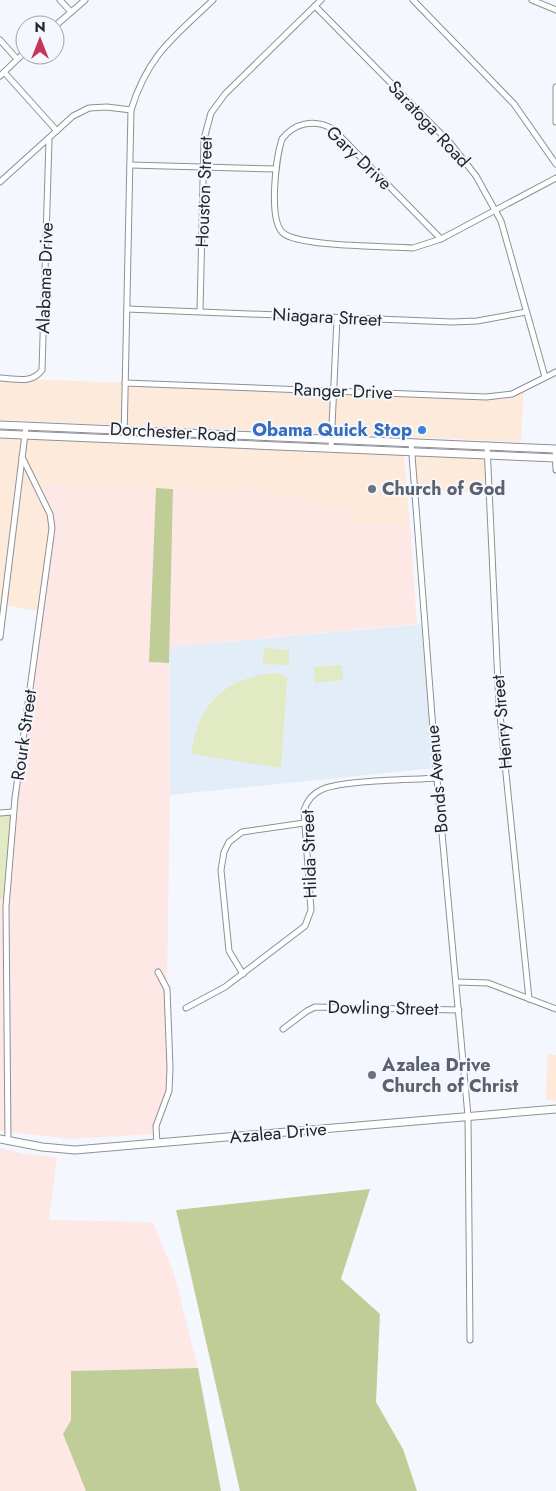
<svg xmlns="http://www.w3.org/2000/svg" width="556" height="1491" font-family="Jost,sans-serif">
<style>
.commercial{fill:#fdeada}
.industrial{fill:#fee8e5}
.built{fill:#e3edf8}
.green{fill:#e1eac3}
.forest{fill:#c1cd97}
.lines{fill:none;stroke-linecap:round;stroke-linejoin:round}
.street-casing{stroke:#8d9197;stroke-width:7}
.secondary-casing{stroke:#8d9197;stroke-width:9}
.street{stroke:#fff;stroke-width:5}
.secondary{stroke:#fff;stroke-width:7}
.shop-dot{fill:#3f7fe0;stroke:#f4f8fe;stroke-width:2}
.worship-dot{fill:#6b7280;stroke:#f4f8fe;stroke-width:2}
.labels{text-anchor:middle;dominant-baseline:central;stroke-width:4;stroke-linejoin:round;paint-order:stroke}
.street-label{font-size:18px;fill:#232527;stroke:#f4f8fe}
.shop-label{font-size:18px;font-weight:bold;fill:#366cbe;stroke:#f4f8fe;text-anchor:end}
.worship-label{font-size:18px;font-weight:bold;fill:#5b616d;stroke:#f4f8fe;text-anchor:start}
</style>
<rect width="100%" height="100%" fill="#f4f8fe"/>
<!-- commercial -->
<g class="commercial">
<polygon points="0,378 501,397 524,388 521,442 0,420"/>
<polygon points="0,438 404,455 410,524 350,524 349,507 314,505 301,495 275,495 252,488 234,491 52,484 50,514 52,528 41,612 0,604"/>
<polygon points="414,455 487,459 489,492 414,491"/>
<polygon points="547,1054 556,1055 556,1101 546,1100"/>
</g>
<!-- industrial -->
<g class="industrial">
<polygon points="52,484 156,488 149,662 169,663 170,795 167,989 170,1082 156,1134 70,1139 0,1131 0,899 6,899 10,848 52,528 50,514 37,487"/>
<polygon points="252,488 275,495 301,495 314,505 350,507 350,524 410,524 417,624 169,647 173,489 234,491"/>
<polygon points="0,1148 25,1154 57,1157 49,1220 153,1222 174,1274 198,1368 71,1371 71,1420 63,1434 86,1491 0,1491"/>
</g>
<!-- built -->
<polygon class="built" points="424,624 436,768 170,795 169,647"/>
<!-- green -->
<g class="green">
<polygon points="264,648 289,650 289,665 263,664"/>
<polygon points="342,665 343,680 315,683 314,667"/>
<path d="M 275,673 L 287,677 L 281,768 L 191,754 C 197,705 225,677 275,673 Z"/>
<polygon points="13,812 6,899 0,899 0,813"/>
</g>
<!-- forest -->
<g class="forest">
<polygon points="156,488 173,489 169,663 149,662"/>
<polygon points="370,1189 341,1279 380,1314 376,1402 403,1449 417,1491 240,1491 176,1210"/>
<polygon points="198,1368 221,1491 86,1491 63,1434 71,1420 71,1371"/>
</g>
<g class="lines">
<!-- street casing -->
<g class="street-casing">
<g id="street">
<polyline points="60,0 71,12"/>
<polyline points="413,0 514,104 556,164"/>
<polyline points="532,0 556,10"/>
<polyline points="315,6 451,144 476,176 501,221 545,377"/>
<polyline points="55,26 85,0"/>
<polyline points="0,40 17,59"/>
<polyline points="4,72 57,131"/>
<polyline points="0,76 25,52"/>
<polyline points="556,87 556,122"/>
<polyline points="130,165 276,169"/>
<polyline points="0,182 73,116 89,108 107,107 131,110"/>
<path d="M 441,239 L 333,129 C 315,119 295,122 282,139 C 276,157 268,220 283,233 C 299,247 388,246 413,248 L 441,239 L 556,178"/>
<polyline points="127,309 452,322 477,321 526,312"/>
<polyline points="200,311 204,139 211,113 225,94 321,0"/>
<path d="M 0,378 C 16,379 32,384 42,370 L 49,140"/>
<polyline points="125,383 486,397 512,394 556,372"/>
<path d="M 124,440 L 131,110 C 148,55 173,38 213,0"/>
<polyline points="411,442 436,768 468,1116 470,1340"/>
<polyline points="487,445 499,705 529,999"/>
<polyline points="331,448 337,318"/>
<polyline points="555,449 556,470"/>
<polyline points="0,637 26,426"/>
<polyline points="0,813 13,812"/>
<polyline points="243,974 229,951 221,870 224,852 229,842 242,832 304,823"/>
<polyline points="457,982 488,983 556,1009"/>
<path d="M 186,1008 L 225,987 L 305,926 L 311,910 L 304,810 C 307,801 312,794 321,790 C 340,780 412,780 437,778"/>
<polyline points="283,1029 307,1011 315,1007 459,1010"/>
<polyline points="8,1141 6,907 15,798 52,528 50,514 22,457"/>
<polyline points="157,1144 156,1126 169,1091 170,1068 167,989 158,972"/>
</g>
</g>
<!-- secondary casing -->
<g class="secondary-casing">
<g id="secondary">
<polyline points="0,425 556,449"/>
<polyline points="0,434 556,458"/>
<polyline points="0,1139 42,1147 75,1150 556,1109"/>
</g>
</g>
<!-- street -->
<use href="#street" class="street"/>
<!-- secondary -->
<use href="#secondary" class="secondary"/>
</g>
<!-- markers -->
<circle class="shop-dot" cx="422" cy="430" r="5"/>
<g class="worship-dot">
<circle cx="372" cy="489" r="5"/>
<circle cx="372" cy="1075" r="5"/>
</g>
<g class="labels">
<!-- street labels -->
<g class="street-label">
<text transform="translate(429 124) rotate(47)">Saratoga Road</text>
<text transform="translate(359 158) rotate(44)">Gary Drive</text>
<text transform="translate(204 192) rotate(-88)">Houston Street</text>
<text transform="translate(45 278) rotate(-88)">Alabama Drive</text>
<text transform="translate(327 317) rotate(3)">Niagara Street</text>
<text transform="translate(343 391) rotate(2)">Ranger Drive</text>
<text transform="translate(173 432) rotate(3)">Dorchester Road</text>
<text transform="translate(502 722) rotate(-95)">Henry Street</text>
<text transform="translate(24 735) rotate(-82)">Rourk Street</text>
<text transform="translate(437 779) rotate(-95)">Bonds Avenue</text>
<text transform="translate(309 854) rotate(-92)">Hilda Street</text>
<text transform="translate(383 1008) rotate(1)">Dowling Street</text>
<text transform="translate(278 1133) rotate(-5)">Azalea Drive</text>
</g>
<!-- shop labels -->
<g class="shop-label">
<text x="412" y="430">Obama Quick Stop</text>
</g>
<!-- worship labels -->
<g class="worship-label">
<text x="382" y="489">Church of God</text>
<text x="382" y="1065">Azalea Drive<tspan x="382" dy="21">Church of Christ</tspan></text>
</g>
</g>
<!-- north arrow -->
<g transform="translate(40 40)"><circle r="24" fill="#f4f8fe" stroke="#a0a4a8"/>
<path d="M0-4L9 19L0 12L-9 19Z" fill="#c5365a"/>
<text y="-8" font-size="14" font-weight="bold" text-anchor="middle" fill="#232527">N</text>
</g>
</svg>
